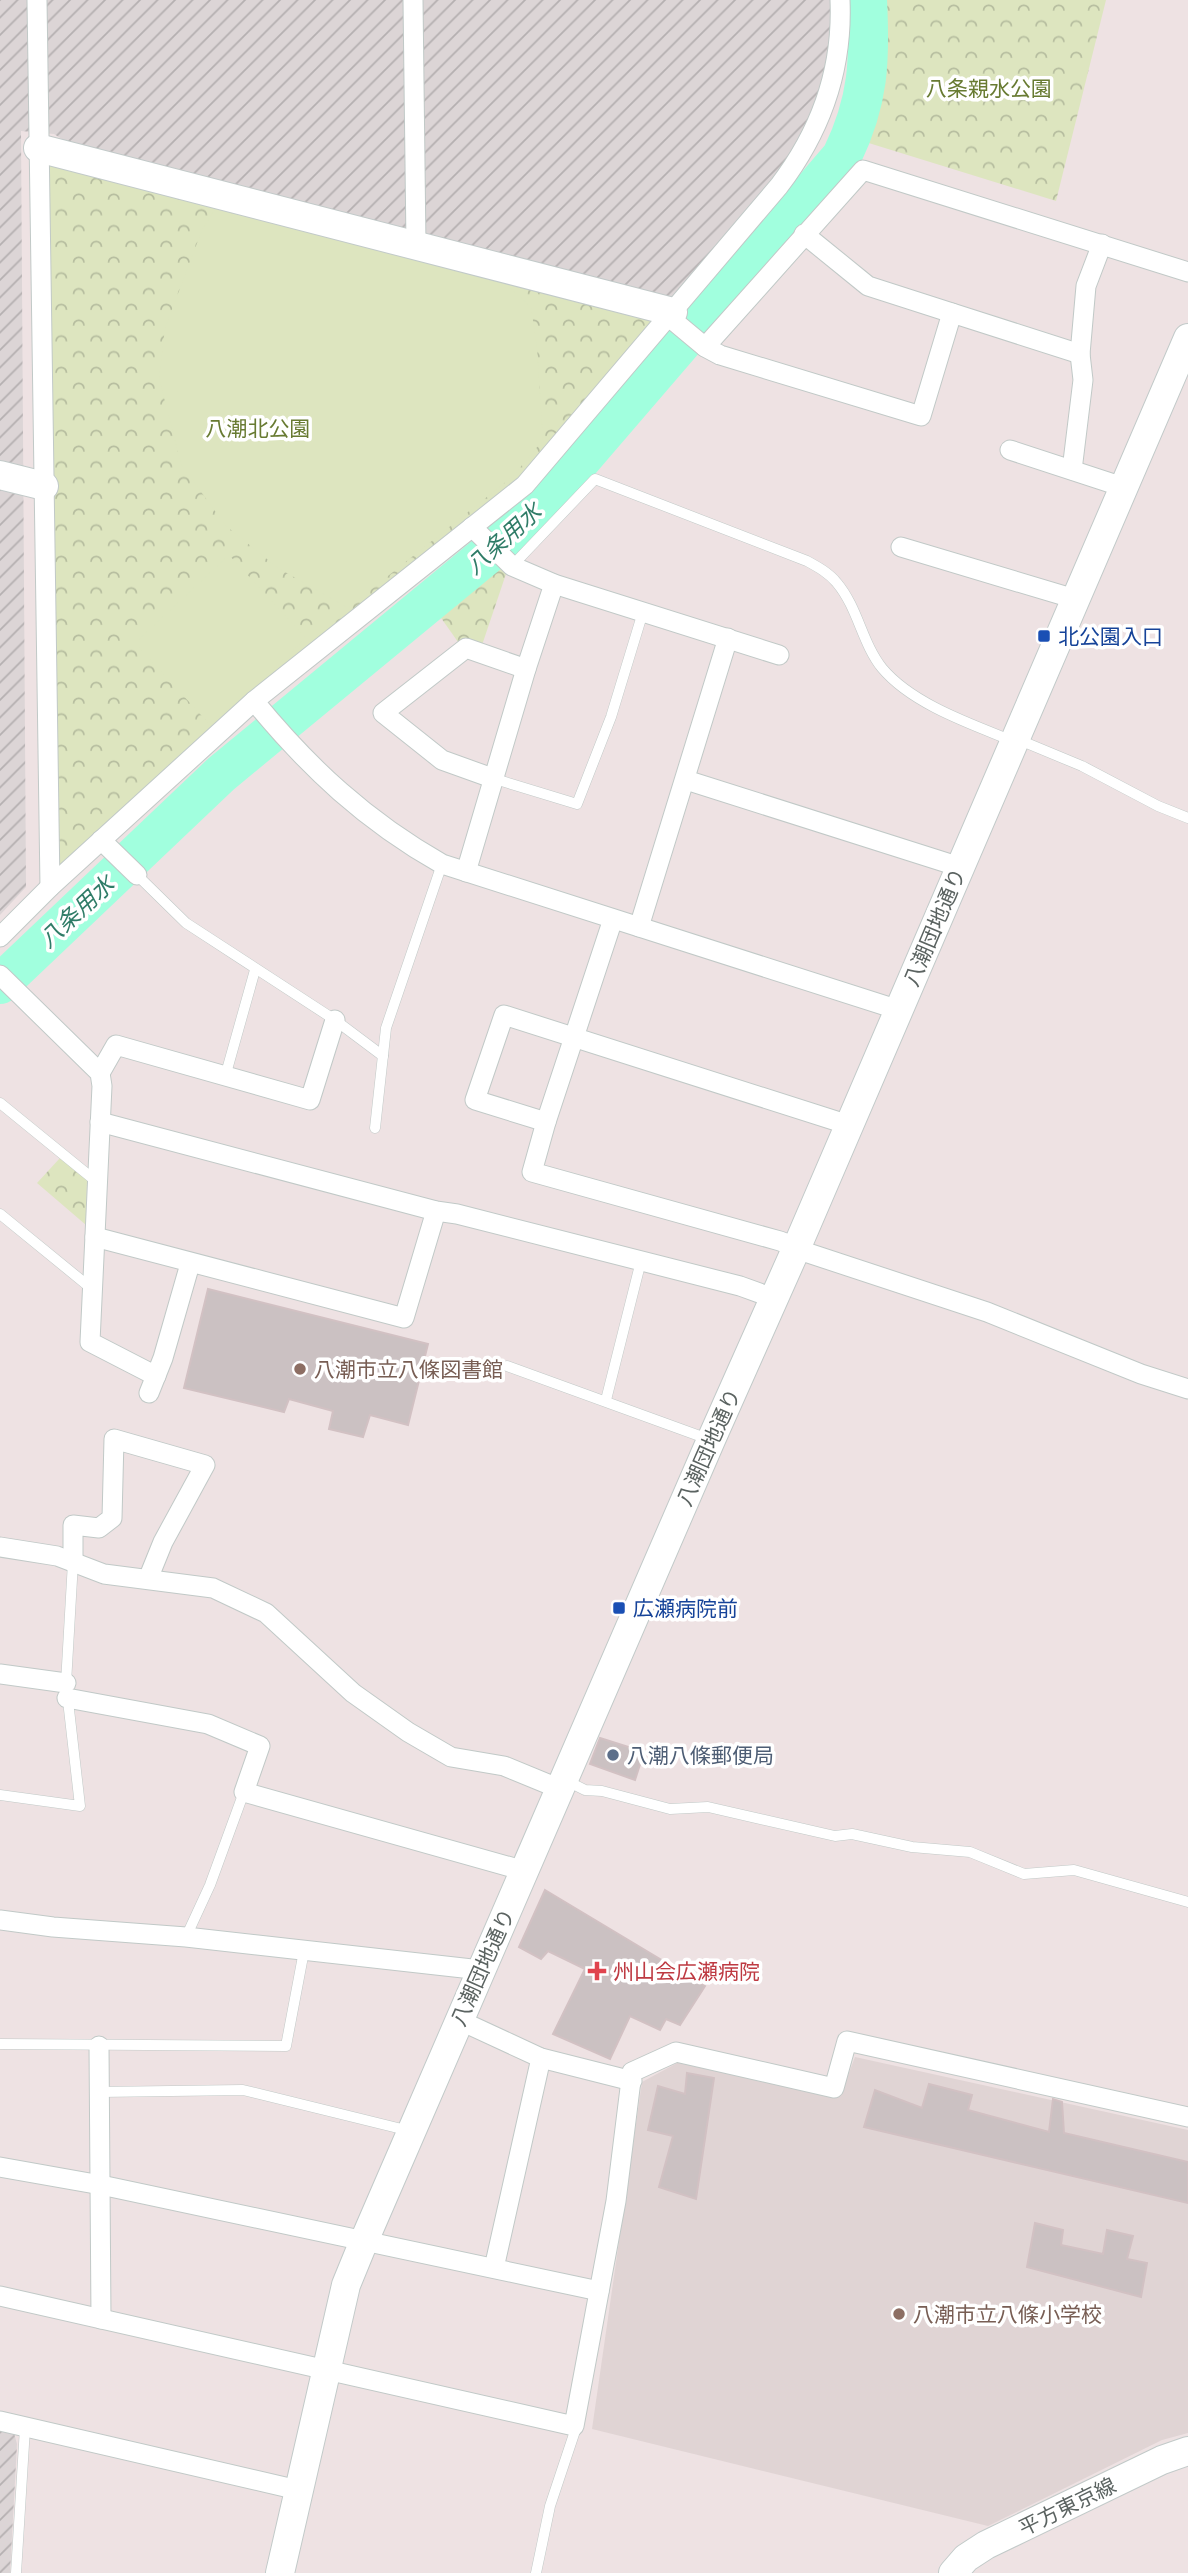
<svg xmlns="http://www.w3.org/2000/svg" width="1188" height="2573" font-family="'Open Sans','Noto Sans JP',sans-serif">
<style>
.industrial{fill:url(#industrial-furrows)}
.education{fill:#e0d4d4}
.park{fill:url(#park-crowns)}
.pitch{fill:#dde5bf}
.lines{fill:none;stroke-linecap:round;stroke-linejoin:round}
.river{stroke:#a1ffde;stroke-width:40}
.building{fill:#cbc1c2;stroke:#d2c1c3;stroke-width:2}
.lane-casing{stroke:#c1c9c7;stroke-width:11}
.street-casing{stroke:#c1c9c7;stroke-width:21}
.secondary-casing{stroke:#c2cac9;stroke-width:30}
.lane{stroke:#fff;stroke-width:10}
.street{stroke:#fff;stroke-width:19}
.secondary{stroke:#fff;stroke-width:28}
.transit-dot{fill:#1a4fb4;stroke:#fff;stroke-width:2.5}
.education-dot{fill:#8d6e63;stroke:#fff;stroke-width:2.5}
.service-dot{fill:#5c6f8a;stroke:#fff;stroke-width:2.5}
.health-dot{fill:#e0444e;stroke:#fff;stroke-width:2.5}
.labels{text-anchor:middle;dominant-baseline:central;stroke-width:7;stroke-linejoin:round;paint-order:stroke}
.park-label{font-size:21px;fill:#687b32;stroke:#fff}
.transit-label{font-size:21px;fill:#164399;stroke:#fff;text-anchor:start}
.street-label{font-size:21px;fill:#5b6361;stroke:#fff}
.education-label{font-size:21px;fill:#785e54;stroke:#fff;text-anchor:start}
.service-label{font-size:21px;fill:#4e5e75;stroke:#fff;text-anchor:start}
.health-label{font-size:21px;fill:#be3a42;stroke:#fff;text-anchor:start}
.water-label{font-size:23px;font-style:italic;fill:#2f7c67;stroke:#fff}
</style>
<defs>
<pattern id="industrial-furrows" width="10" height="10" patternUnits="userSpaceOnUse" patternTransform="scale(1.75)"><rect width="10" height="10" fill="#dcd5d6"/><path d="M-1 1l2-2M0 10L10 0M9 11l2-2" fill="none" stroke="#b5b0b1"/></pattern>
<pattern id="park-crowns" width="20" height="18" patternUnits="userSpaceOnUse" patternTransform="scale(1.75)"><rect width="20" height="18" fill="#dde5bf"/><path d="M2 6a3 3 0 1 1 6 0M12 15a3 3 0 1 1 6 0" fill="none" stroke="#b6bd9f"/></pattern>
</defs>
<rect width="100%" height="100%" fill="#eee2e3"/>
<!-- industrial -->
<g class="industrial">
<polygon points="0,0 831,0 833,26 826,73 804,130 783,166 670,301 65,141 54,134 21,131 26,887 0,915"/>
<polygon points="0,2430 14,2433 17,2444 10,2573 0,2573"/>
</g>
<!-- education -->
<polygon class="education" points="855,2057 1188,2130 1188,2433 1162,2440 988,2526 592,2429 642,2082 679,2062 840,2096"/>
<!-- park -->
<g class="park">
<polygon points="873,0 1106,0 1056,201 859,140 876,51"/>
<polygon points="41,154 658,317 517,481 60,870"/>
<polygon points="493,552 508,568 478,657 465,652 432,605"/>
<polygon points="60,1158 87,1179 86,1225 37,1183"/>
</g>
<!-- pitch -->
<g class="pitch">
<polygon points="215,209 503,281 531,307 537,347 543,440 513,476 348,608 278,568 225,525 181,464 159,378 165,328 202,230"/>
<polygon points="229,555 306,638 212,727 135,643"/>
</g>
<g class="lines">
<!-- river -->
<path class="river" d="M 0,984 L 221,774 L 530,519 L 842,156 C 869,100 870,61 867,0"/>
</g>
<!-- building -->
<g class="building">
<polygon points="208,1289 428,1344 408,1425 370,1415 363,1437 329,1429 333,1411 289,1399 284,1412 184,1388"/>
<polygon points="600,1738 644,1752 635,1780 590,1764"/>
<polygon points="545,1890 705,1986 680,2025 666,2019 660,2030 630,2016 610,2059 553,2034 585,1969 548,1951 541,1959 519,1947"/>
<polygon points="687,2073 714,2078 696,2199 659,2187 673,2136 648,2130 658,2086 685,2094"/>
<polygon points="929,2084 972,2095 968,2110 1049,2132 1053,2099 1062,2102 1064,2133 1188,2162 1188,2203 864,2127 875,2090 922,2108"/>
<polygon points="1035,2223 1063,2230 1061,2245 1103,2254 1107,2230 1133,2236 1127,2259 1147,2263 1141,2297 1027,2267"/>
</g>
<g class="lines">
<!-- lane casing -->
<g class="lane-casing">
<g id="lane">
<path d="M 512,566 L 595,479 L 807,561 C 818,567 829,573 837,583 C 858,608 862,643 882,668 C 912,704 971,724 1013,741"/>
<polyline points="1017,739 1082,766 1158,806 1188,818"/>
<polyline points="495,779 577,804 611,717 643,612"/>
<polyline points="137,875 186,923 335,1020 383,1056"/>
<polyline points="225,1077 255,970"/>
<polyline points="0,1103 97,1182"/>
<polyline points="375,1128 386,1028 442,864"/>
<polyline points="0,1214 92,1289"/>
<polyline points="507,1366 708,1439"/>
<polyline points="606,1400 641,1261"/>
<polyline points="567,1781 585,1790 602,1791 670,1809 708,1807 835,1836 852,1834 912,1847 970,1852 1024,1874 1074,1870 1188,1902"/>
<polyline points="0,1795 80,1806 66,1683 73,1562"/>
<polyline points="186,1937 210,1885 244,1792"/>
<polyline points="0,2044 286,2046 304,1951"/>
<polyline points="99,2092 243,2090 410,2131"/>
<polyline points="16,2573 25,2428"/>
<polyline points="536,2573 550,2506 576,2428 574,2427"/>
</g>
</g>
<!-- street casing -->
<g class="street-casing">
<g id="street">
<polyline points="37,0 50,887"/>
<polyline points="413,0 416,245"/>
<polyline points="804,234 868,286 952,313"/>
<polyline points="669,317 705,347 720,355 921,416 952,313 1080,354"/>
<polyline points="705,347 863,170 1188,272"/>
<polyline points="1010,450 1123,487"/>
<polyline points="1072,470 1083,380 1080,354 1086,286 1102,244"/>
<polyline points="472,527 512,566 554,584 779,655"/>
<polyline points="901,547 1075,599"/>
<path d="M 254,701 C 309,768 366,821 442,864 L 899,1010"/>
<polyline points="495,779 442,760 383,713 466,648 526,669"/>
<polyline points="686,780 960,867"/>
<polyline points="101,840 137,875"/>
<polyline points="466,872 526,669 554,584"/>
<polyline points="613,919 546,1122 532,1172 780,1241 796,1247"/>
<polyline points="639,927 728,638"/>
<path d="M 0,937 L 50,887 L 254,701 L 525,485 L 779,186 C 821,131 843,70 840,0"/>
<polyline points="0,975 100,1073 102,1086 90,1342 156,1376"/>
<polyline points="100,1073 116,1045 310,1100 335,1020"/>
<polyline points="100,1122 436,1211 457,1214 740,1286 773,1298"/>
<polyline points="546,1122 475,1100 504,1015 849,1125"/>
<polyline points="95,1237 404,1318 436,1211"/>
<polyline points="796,1249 987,1312 1141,1374 1188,1389"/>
<polyline points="149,1393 163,1358 190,1264"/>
<polyline points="0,1547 57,1556 104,1574 213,1588 266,1613 353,1693 408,1732 451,1757 504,1766 560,1789"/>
<polyline points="73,1562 73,1525 99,1528 112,1518 114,1439 205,1465 163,1542 148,1579"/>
<polyline points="0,1674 66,1683"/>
<polyline points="67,1698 208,1724 260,1746 244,1792 525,1871"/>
<polyline points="0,1920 53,1927 186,1937 481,1970"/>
<polyline points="459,2020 541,2058 632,2081"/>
<polyline points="99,2046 101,2319"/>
<polyline points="0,2167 101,2185 599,2291"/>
<polyline points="494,2268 541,2058"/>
<polyline points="0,2296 574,2426 616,2201 632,2072 676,2052 834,2088 847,2041 1188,2117"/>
<polyline points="0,2421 298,2490"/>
</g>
</g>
<!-- secondary casing -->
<g class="secondary-casing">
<g id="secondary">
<polyline points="38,148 673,312"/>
<polyline points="0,475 44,486"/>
<polyline points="280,2573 346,2285 364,2241 711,1440 796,1249 1188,338"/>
<polyline points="953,2573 966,2558 986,2545 1162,2460 1188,2451"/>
</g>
</g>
<!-- lane -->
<use href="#lane" class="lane"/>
<!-- street -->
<use href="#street" class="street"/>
<!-- secondary -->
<use href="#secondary" class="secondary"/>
</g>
<!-- markers -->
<g class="transit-dot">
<rect x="1037" y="629" width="14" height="14" rx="3.5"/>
<rect x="612" y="1601" width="14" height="14" rx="3.5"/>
</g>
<g class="education-dot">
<circle cx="300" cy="1369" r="7"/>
<circle cx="899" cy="2314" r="7"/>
</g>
<circle class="service-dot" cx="613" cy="1755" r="7"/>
<path class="health-dot" d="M593.5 1960.5h7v7h7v7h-7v7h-7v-7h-7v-7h7z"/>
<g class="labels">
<!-- park labels -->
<g class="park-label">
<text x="989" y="88">八条親水公園</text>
<text x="258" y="428">八潮北公園</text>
</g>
<!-- transit labels -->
<g class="transit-label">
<text x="1058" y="636">北公園入口</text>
<text x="633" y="1608">広瀬病院前</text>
</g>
<!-- street labels -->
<g class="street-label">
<text transform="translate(934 927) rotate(-67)">八潮団地通り</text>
<text transform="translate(708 1447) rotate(-66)">八潮団地通り</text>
<text transform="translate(482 1967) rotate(-66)">八潮団地通り</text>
<text transform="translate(1067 2506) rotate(-26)">平方東京線</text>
</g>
<!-- education labels -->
<g class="education-label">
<text x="314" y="1369">八潮市立八條図書館</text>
<text x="913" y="2314">八潮市立八條小学校</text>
</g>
<!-- service labels -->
<g class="service-label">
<text x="627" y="1755">八潮八條郵便局</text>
</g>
<!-- health labels -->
<g class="health-label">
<text x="613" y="1971">州山会広瀬病院</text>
</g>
<!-- water labels -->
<g class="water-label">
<text transform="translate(503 538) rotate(-42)">八条用水</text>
<text transform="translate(76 911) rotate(-43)">八条用水</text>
</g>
</g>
</svg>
